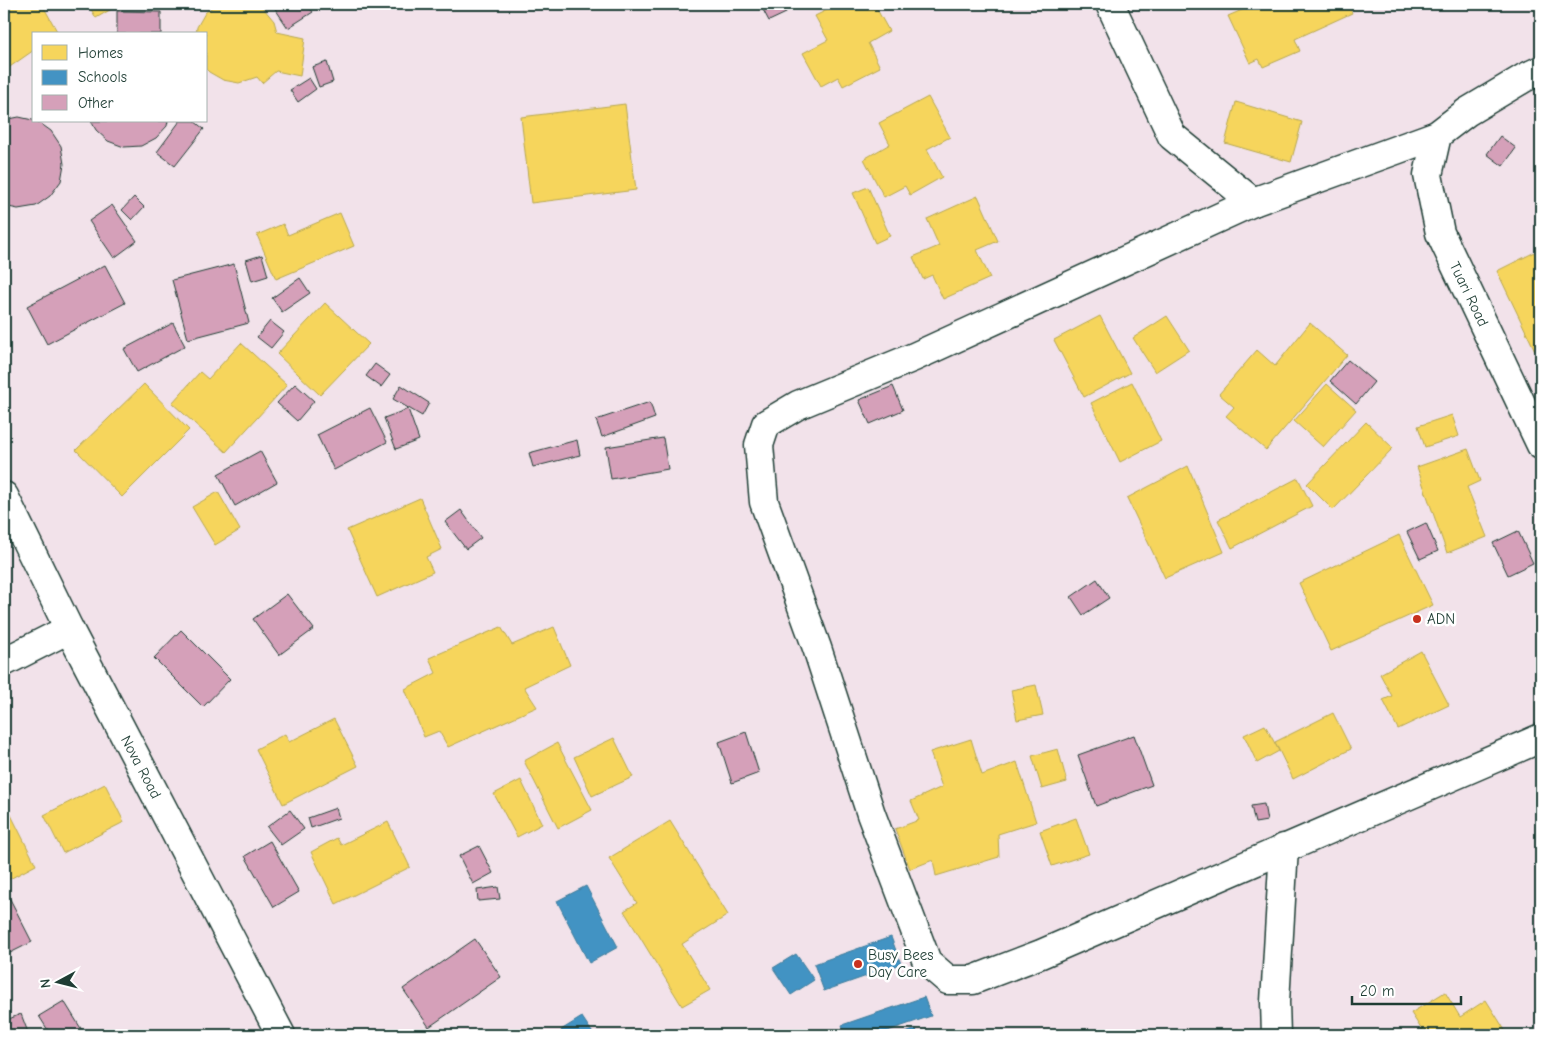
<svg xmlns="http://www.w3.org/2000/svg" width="1545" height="1039" font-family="'Comic Neue',sans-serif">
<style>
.homes{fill:#f6d55c;stroke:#b6a750}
.schools{fill:#4393c3;stroke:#387998}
.building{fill:#d5a0b9;stroke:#1f3d34}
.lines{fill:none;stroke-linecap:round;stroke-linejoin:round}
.street-casing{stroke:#1f3d34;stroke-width:31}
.street{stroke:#fff;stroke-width:28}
.poi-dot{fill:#c8321e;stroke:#fff;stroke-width:2}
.labels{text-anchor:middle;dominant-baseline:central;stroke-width:5;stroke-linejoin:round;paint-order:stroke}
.street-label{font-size:15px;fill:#1f3d34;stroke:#fff}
.poi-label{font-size:15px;fill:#1f3d34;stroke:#fff;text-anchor:start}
</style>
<rect width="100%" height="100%" fill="#f2e2ea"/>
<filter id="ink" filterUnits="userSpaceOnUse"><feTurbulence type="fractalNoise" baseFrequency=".02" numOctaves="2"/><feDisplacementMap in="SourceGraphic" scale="10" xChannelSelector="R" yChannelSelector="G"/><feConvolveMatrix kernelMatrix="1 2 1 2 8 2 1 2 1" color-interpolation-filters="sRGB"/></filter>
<g filter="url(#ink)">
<!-- homes -->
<g class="homes">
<polygon points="4,4 42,4 58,33 56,34 34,34 34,50 4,71"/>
<polygon points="88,4 120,4 96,18"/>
<polygon points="216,4 256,4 264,9 274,21 277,32 305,38 300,76 276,71 262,83 257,77 239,83 223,80 209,72 206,69 206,34 196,34 197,27 205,13"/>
<polygon points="839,4 874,4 889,31 868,43 880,67 843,86 838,77 821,86 803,53 828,40 815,16"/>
<polygon points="1256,4 1348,4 1352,13 1295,39 1300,51 1263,67 1259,59 1250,63 1228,16"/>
<polygon points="928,97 950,137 927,149 942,177 910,195 905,186 884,197 864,159 890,144 879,123"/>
<polygon points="1236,102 1302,122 1291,162 1225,143"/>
<polygon points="625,104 636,190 531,203 521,117"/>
<polygon points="868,187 890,236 875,243 853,193"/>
<polygon points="978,196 998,241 977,250 990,278 943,299 932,275 923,279 913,257 939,246 927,219"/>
<polygon points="340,213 354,246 276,279 257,235 283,224 288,235"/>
<polygon points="1541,249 1541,363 1497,271"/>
<polygon points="325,303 369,344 320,395 277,354"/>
<polygon points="1100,316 1130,373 1084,397 1054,340"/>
<polygon points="1167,316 1189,350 1155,372 1133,338"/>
<polygon points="1310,323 1347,355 1266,450 1226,416 1234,407 1219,394 1257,350 1275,366"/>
<polygon points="241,343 287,385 226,452 172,403 200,372 208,379"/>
<polygon points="1132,382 1161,441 1120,462 1091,403"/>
<polygon points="144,384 189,430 122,497 76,450"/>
<polygon points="1327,384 1356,410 1323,447 1294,421"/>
<polygon points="1452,415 1459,436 1425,447 1418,426"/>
<polygon points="1366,422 1393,448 1333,510 1307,484"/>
<polygon points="1468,449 1480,481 1467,487 1487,537 1447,553 1417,467"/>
<polygon points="1188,466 1224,552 1165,578 1127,498"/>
<polygon points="1298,478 1312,506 1232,548 1218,520"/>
<polygon points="218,492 240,530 215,545 192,507"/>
<polygon points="420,498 442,549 426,557 433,572 377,597 347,530"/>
<polygon points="1399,535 1433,605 1331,651 1299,583"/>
<polygon points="501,627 512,645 554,627 570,665 524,687 537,707 448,747 439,731 424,737 405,689 436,673 429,658"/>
<polygon points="1421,651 1449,705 1398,729 1383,700 1392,696 1380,674"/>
<polygon points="1036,685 1043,715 1017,720 1011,690"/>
<polygon points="1333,713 1351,749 1293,779 1275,742"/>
<polygon points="334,719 358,766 283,804 256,749 285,734 289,742"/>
<polygon points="1265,725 1279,751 1257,763 1244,735"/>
<polygon points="614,738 633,777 592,796 574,757"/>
<polygon points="971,739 982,775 1017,762 1036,822 998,834 999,857 936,876 933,860 910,869 895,829 919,820 911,801 942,787 930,752"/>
<polygon points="557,743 592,810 558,828 524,761"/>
<polygon points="1058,749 1067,782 1042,789 1032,756"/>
<polygon points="521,780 542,824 517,837 494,794"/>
<polygon points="105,784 124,822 63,853 44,815"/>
<polygon points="4,801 36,865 4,882"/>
<polygon points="1076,818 1089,854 1052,866 1040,831"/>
<polygon points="670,821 728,915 682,944 710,990 682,1006 624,911 637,903 609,858"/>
<polygon points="388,822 410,867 336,904 311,852 337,838 341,845"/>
<polygon points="1445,992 1460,1017 1486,1000 1508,1035 1425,1035 1411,1013"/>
</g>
<!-- schools -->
<g class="schools">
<polygon points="586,886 618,947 589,963 557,901"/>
<polygon points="891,937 901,964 824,991 814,964"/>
<polygon points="796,954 814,980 791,995 773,968"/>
<polygon points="924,997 931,1016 876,1035 846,1035 842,1025"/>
<polygon points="582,1017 594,1035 564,1035 561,1030"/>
<polygon points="916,1029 918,1035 900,1035"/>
</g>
<!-- building -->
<g class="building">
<polygon points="272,4 307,4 313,12 288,28"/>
<polygon points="760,4 781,4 786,13 769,21"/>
<polygon points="117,11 161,12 161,34 117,34"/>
<polygon points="327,62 333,82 319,87 312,67"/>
<polygon points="309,78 316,89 298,102 290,90"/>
<polygon points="19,117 37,121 51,131 61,146 64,164 61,181 50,196 36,206 18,209 4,206 4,120"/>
<polygon points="91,121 168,121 167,126 156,138 141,146 124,147 108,141 96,130"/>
<polygon points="180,121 194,121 204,129 175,166 157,152"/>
<polygon points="1500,136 1516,148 1503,166 1487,154"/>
<polygon points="134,197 144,207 132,220 122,210"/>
<polygon points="112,205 137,241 114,258 89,221"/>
<polygon points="262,255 268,276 252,281 246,260"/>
<polygon points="234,264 249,323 188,339 172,280"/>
<polygon points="105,265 125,303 47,344 27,306"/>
<polygon points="300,278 310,293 282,312 272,298"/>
<polygon points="270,321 284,332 271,348 257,337"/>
<polygon points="173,323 185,346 137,372 124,349"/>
<polygon points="1348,360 1374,382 1356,404 1330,381"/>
<polygon points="375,364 390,375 381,387 366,376"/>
<polygon points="295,384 314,401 297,421 277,403"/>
<polygon points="401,385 429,403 422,416 393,399"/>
<polygon points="893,386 903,410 870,424 859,400"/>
<polygon points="650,402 655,418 602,437 596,420"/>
<polygon points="370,408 387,442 334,470 317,435"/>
<polygon points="408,409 419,440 396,449 384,418"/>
<polygon points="663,438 668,469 611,479 606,447"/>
<polygon points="577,440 580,455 533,467 529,453"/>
<polygon points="260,451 277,482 235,506 218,474"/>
<polygon points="461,510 481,538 466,549 445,522"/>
<polygon points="1426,523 1438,551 1420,559 1407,532"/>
<polygon points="1518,531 1533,563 1508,575 1493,543"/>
<polygon points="1097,579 1109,598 1083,615 1071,597"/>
<polygon points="287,594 314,629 279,655 253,619"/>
<polygon points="181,630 230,679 203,707 154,658"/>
<polygon points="746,732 759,773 732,783 719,742"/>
<polygon points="1134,735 1152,785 1096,806 1078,755"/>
<polygon points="1264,804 1267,821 1255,823 1251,806"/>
<polygon points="336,808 339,818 311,828 308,818"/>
<polygon points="290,810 304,829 281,845 267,827"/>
<polygon points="270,841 299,892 274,907 245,856"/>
<polygon points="479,846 493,873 473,884 459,856"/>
<polygon points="498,887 500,899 478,901 477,890"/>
<polygon points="10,899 32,942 4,956 4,903"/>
<polygon points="475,939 501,977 429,1027 403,989"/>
<polygon points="64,1001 85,1035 51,1035 39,1016"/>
<polygon points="21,1014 29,1035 4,1035 4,1021"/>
</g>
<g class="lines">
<!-- street casing -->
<g class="street-casing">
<g id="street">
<polyline points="1110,4 1172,136 1253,202"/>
<polyline points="1541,70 1524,78 1467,112 1437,135 1253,202 914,357 798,405 766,424 759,445 764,502 817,648 871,814 927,962 948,980 973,980 1041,954 1541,738"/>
<polyline points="1437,135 1428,175 1440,233 1541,445"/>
<polyline points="4,496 69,629 281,1035"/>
<polyline points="4,662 69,629"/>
<polyline points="1276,1035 1275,1002 1284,848"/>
</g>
</g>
<!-- street -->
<use href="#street" class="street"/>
</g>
</g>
<!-- markers -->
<g class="poi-dot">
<circle cx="1417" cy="619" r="5"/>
<circle cx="858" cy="964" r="5"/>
</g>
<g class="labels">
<!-- street labels -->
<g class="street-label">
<text transform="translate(1469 294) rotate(64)">Tuari Road</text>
<text transform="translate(141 767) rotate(62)">Nova Road</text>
</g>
<!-- poi labels -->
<g class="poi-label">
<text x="1427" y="619">ADN</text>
<text x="868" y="955">Busy Bees<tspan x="868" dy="17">Day Care</tspan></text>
</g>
</g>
<!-- margin -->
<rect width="1545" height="1039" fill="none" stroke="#fff" stroke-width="20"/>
<rect x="10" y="10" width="1525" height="1019" fill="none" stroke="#1f3d34" stroke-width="2" filter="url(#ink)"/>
<!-- legend -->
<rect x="32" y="32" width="175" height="90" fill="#ffffff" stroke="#a5b1ae"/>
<rect x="42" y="45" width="25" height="15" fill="#f6d55c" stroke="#a5b1ae"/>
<text x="78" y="58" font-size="15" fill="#1f3d34">Homes</text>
<rect x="42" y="70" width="25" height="15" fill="#4393c3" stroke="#a5b1ae"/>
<text x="78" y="82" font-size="15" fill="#1f3d34">Schools</text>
<rect x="42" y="95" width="25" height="15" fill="#d5a0b9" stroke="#a5b1ae"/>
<text x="78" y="108" font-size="15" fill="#1f3d34">Other</text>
<!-- north arrow -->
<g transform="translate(58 982) rotate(263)" stroke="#ffffff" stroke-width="4" paint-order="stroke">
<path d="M0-4L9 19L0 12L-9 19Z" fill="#1f3d34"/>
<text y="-8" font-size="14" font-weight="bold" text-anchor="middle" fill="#1f3d34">N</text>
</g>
<!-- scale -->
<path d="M1352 996v8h109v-8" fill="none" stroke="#1f3d34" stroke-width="2.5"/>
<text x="1360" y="996" font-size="15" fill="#1f3d34" stroke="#ffffff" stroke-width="4" paint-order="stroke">20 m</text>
</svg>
